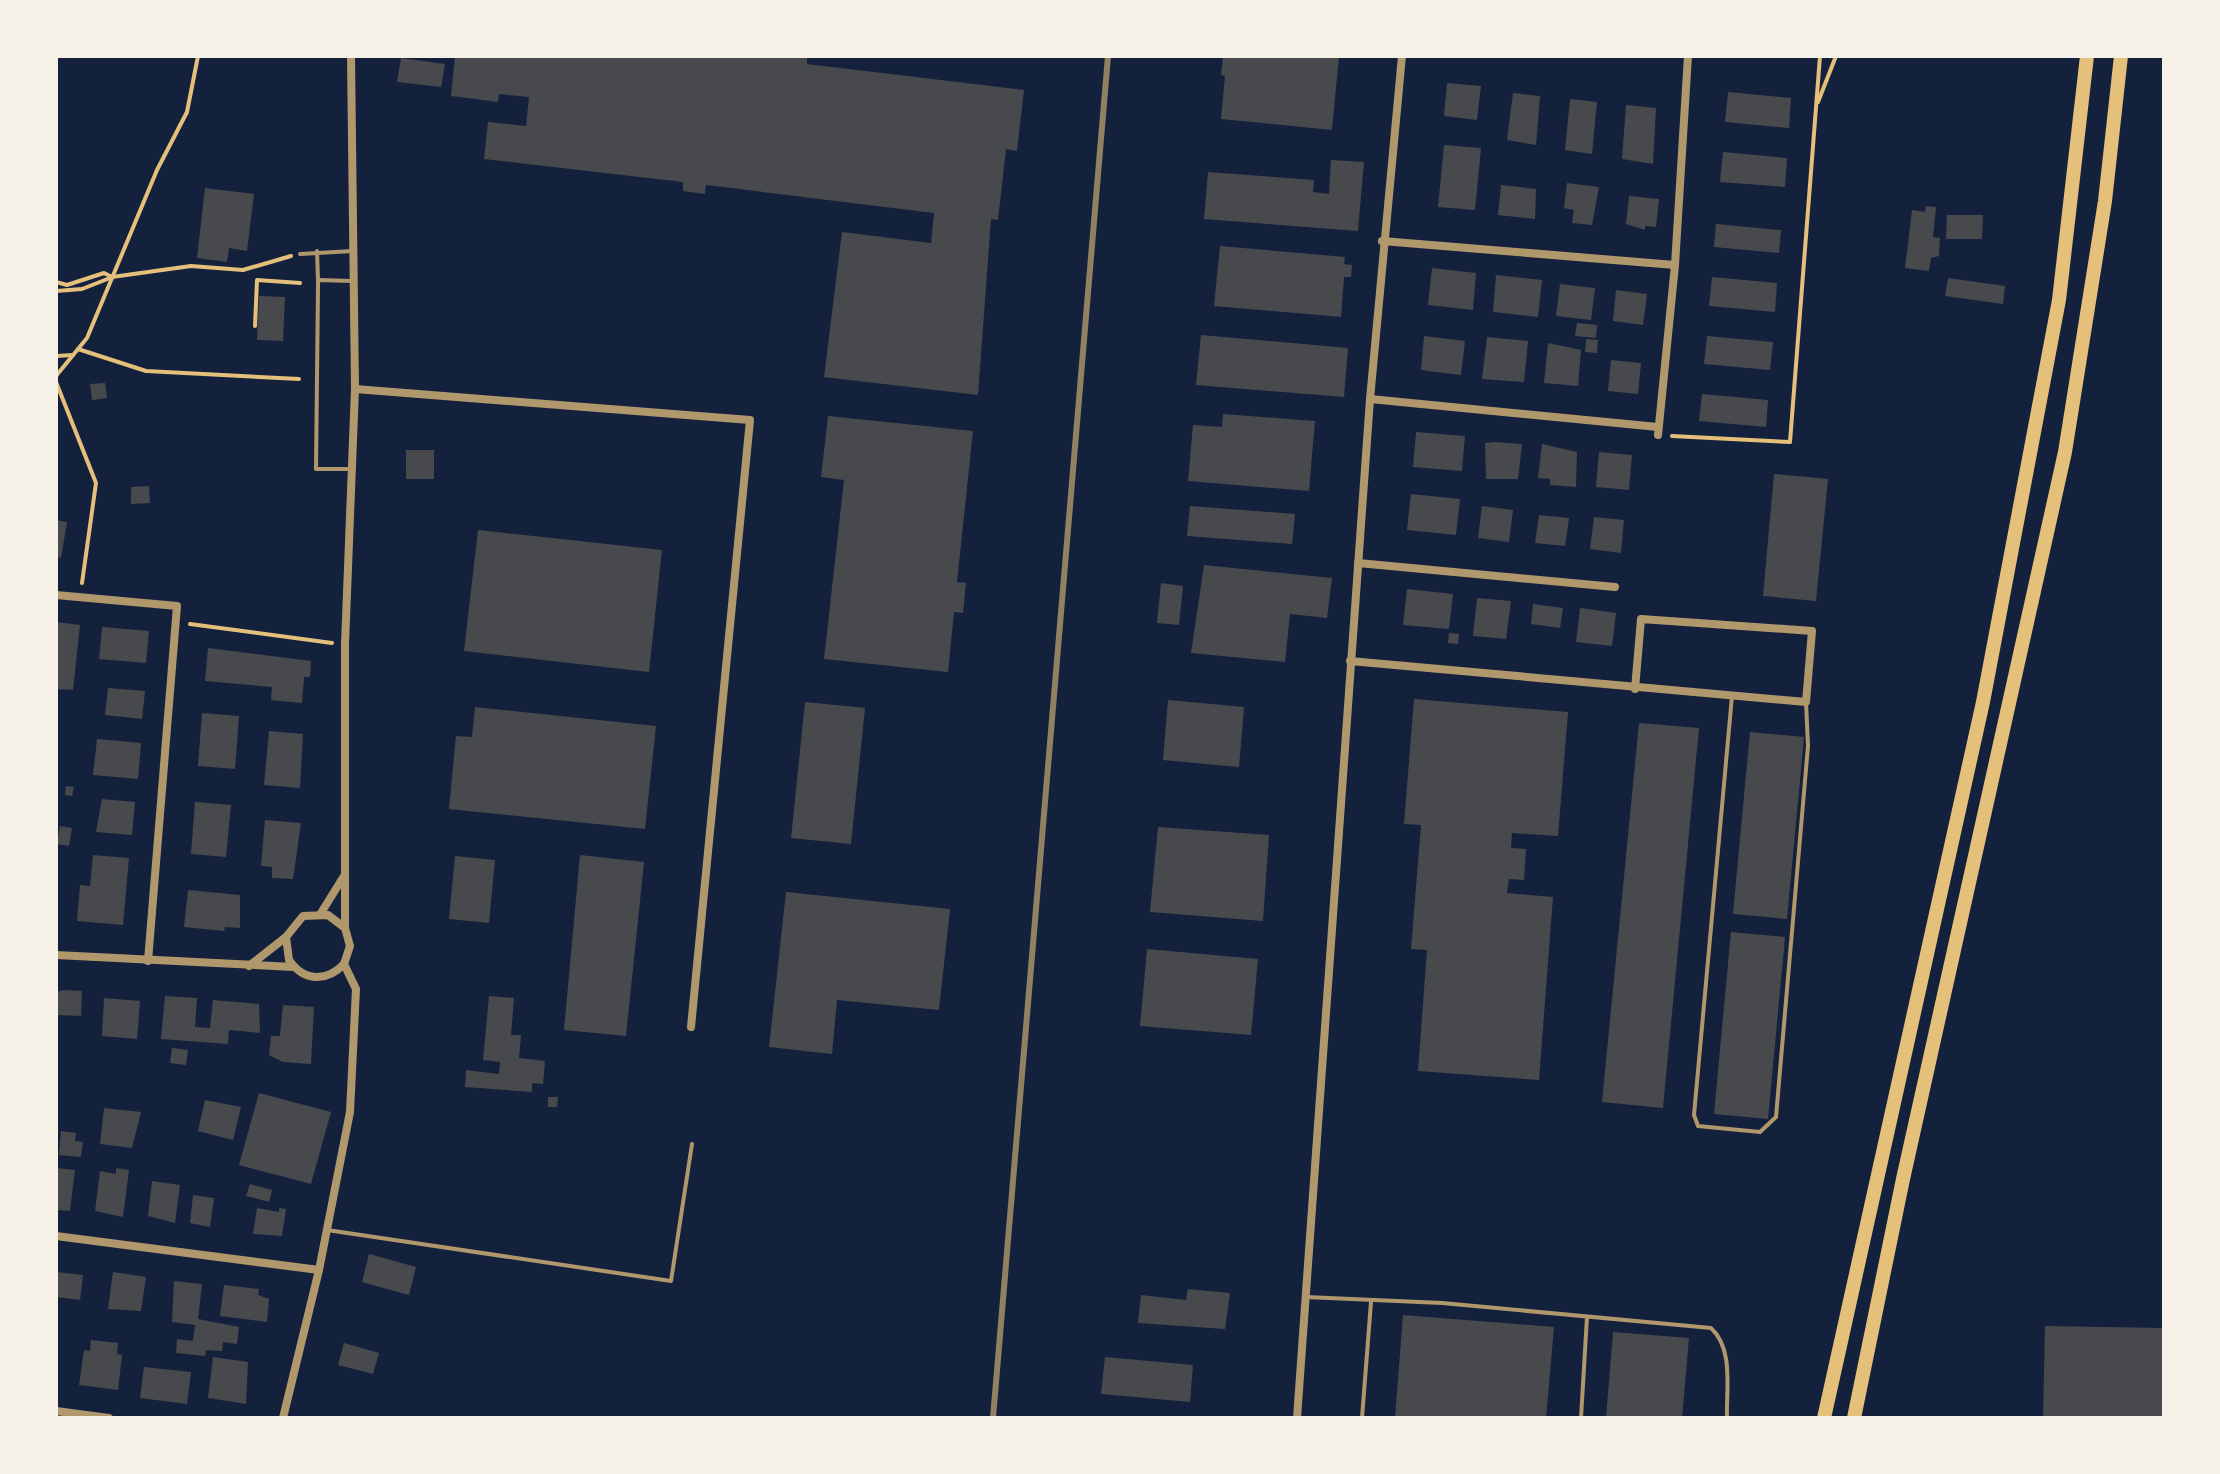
<svg xmlns="http://www.w3.org/2000/svg" width="2220" height="1474" font-family="Cabin,sans-serif">
<style>
.building{fill:#48494c}
.lines{fill:none;stroke-linecap:round;stroke-linejoin:round}
.path{stroke:#e5c07b;stroke-width:4}
.service{stroke:#b1986c;stroke-width:4}
.minor{stroke:#b1986c;stroke-width:8}
.trunk{stroke:#e5c07b;stroke-width:14}
.rail{stroke:#918062;stroke-width:6}
</style>
<rect width="100%" height="100%" fill="#14213d"/>
<!-- building -->
<g class="building">
<polygon points="455,56 807,56 807,64 1024,90 1017,151 1006,149 998,220 991,219 978,395 824,377 842,232 931,243 934,213 706,185 705,194 683,191 683,182 484,159 488,122 526,126 529,97 499,94 498,102 451,96"/>
<polygon points="1223,56 1339,56 1332,130 1221,119 1225,76 1221,75"/>
<polygon points="401,58 445,64 441,87 397,82"/>
<polygon points="1447,83 1481,86 1477,120 1444,116"/>
<polygon points="1728,92 1791,98 1789,128 1725,122"/>
<polygon points="1513,93 1540,96 1536,145 1507,140"/>
<polygon points="1570,99 1597,102 1592,154 1565,150"/>
<polygon points="1626,105 1656,108 1653,164 1622,159"/>
<polygon points="1444,145 1481,148 1475,210 1438,207"/>
<polygon points="1723,152 1787,158 1785,187 1720,182"/>
<polygon points="1331,160 1364,162 1358,231 1204,219 1208,172 1314,180 1313,192 1329,194"/>
<polygon points="1567,183 1599,187 1592,225 1572,223 1574,210 1564,208"/>
<polygon points="1501,185 1536,189 1535,219 1498,215"/>
<polygon points="205,188 254,194 247,251 229,248 227,262 197,258"/>
<polygon points="1629,196 1659,199 1656,227 1645,226 1645,230 1626,224"/>
<polygon points="1926,206 1936,207 1933,237 1940,238 1939,256 1931,258 1929,271 1905,268 1912,210 1925,212"/>
<polygon points="1947,215 1983,215 1982,239 1946,239"/>
<polygon points="1716,224 1781,230 1779,253 1714,247"/>
<polygon points="1220,246 1345,257 1344,264 1352,265 1351,277 1344,277 1341,317 1214,306"/>
<polygon points="1432,268 1476,273 1473,310 1428,305"/>
<polygon points="1496,275 1542,280 1538,317 1493,312"/>
<polygon points="1712,277 1777,283 1775,312 1709,306"/>
<polygon points="1948,278 2005,286 2003,304 1945,296"/>
<polygon points="1560,284 1595,288 1591,320 1556,316"/>
<polygon points="1616,290 1647,294 1643,325 1613,321"/>
<polygon points="259,296 285,297 283,341 257,340"/>
<polygon points="1577,323 1597,325 1596,338 1575,336"/>
<polygon points="1201,335 1348,348 1344,397 1196,385"/>
<polygon points="1424,336 1465,341 1461,375 1421,370"/>
<polygon points="1707,336 1773,342 1770,370 1704,364"/>
<polygon points="1487,337 1528,341 1524,382 1482,379"/>
<polygon points="1586,339 1598,340 1597,353 1585,352"/>
<polygon points="1548,343 1581,350 1578,386 1544,383"/>
<polygon points="1611,360 1641,363 1638,394 1608,391"/>
<polygon points="105,383 107,398 92,400 90,384"/>
<polygon points="1702,394 1768,400 1766,427 1699,421"/>
<polygon points="1223,414 1315,421 1309,491 1188,481 1193,425 1222,427"/>
<polygon points="828,416 973,431 957,582 966,583 963,613 954,612 948,672 824,659 844,480 821,477"/>
<polygon points="1416,432 1465,436 1462,471 1413,467"/>
<polygon points="1494,442 1522,444 1518,479 1486,479 1485,443"/>
<polygon points="1542,444 1577,452 1576,487 1550,485 1550,479 1538,478"/>
<rect x="406" y="450" width="28" height="29"/>
<polygon points="1599,452 1632,455 1629,490 1596,487"/>
<polygon points="1774,474 1828,479 1816,601 1763,596"/>
<polygon points="149,486 150,503 131,504 131,487"/>
<polygon points="1411,494 1460,499 1456,535 1407,530"/>
<polygon points="1190,506 1295,514 1292,544 1187,536"/>
<polygon points="1482,506 1513,510 1509,542 1478,538"/>
<polygon points="1539,515 1569,518 1565,546 1535,543"/>
<polygon points="1594,517 1624,520 1621,553 1590,549"/>
<polygon points="56,520 67,522 61,558 56,557"/>
<polygon points="478,530 662,550 649,672 464,651"/>
<polygon points="1204,565 1332,578 1327,618 1290,614 1285,662 1191,653"/>
<polygon points="1161,583 1183,586 1179,625 1157,623"/>
<polygon points="1407,589 1453,594 1449,629 1403,625"/>
<polygon points="1477,598 1511,601 1506,639 1473,636"/>
<polygon points="1533,604 1563,608 1560,628 1531,624"/>
<polygon points="1580,608 1616,613 1612,646 1576,642"/>
<polygon points="56,622 80,625 73,690 56,689"/>
<polygon points="102,627 149,631 146,663 99,659"/>
<polygon points="1449,633 1459,634 1458,644 1448,643"/>
<polygon points="208,648 311,661 310,677 304,677 302,703 271,700 272,687 205,681"/>
<polygon points="108,688 145,691 142,719 105,715"/>
<polygon points="1414,699 1568,712 1558,836 1512,833 1511,848 1526,849 1524,880 1509,879 1507,893 1553,897 1539,1080 1418,1071 1427,950 1411,949 1421,825 1404,824"/>
<polygon points="1168,700 1244,707 1239,767 1163,760"/>
<polygon points="805,702 865,708 851,844 791,838"/>
<polygon points="475,707 656,726 645,829 449,809 456,736 472,737"/>
<polygon points="202,713 239,716 235,769 198,766"/>
<polygon points="1639,723 1699,728 1663,1108 1602,1102"/>
<polygon points="269,731 303,734 300,788 264,785"/>
<polygon points="1750,732 1804,737 1787,919 1733,914"/>
<polygon points="97,739 141,743 138,779 93,775"/>
<polygon points="66,786 74,787 72,796 65,795"/>
<polygon points="102,799 135,802 132,835 96,832"/>
<polygon points="195,802 231,805 226,857 191,854"/>
<polygon points="265,820 301,823 293,879 272,878 272,867 261,866"/>
<polygon points="60,826 72,828 69,846 57,844"/>
<polygon points="1158,827 1269,835 1263,921 1150,912"/>
<polygon points="93,855 129,858 123,925 77,921 80,885 90,886"/>
<polygon points="580,855 644,862 626,1036 564,1030"/>
<polygon points="455,856 495,860 489,923 449,919"/>
<polygon points="188,890 240,895 240,928 225,927 224,931 184,927"/>
<polygon points="786,892 950,909 939,1010 837,1000 832,1054 769,1047"/>
<polygon points="1731,932 1785,937 1768,1119 1714,1114"/>
<polygon points="1147,949 1258,959 1251,1035 1140,1026"/>
<polygon points="64,990 82,991 81,1016 56,1015 56,992"/>
<polygon points="165,996 197,998 195,1027 210,1028 213,1000 259,1004 260,1033 229,1030 228,1044 161,1039"/>
<polygon points="489,996 514,998 511,1035 521,1035 519,1058 545,1061 543,1084 532,1083 532,1092 465,1087 466,1070 499,1074 500,1062 483,1060"/>
<polygon points="104,998 140,1001 137,1039 102,1036"/>
<polygon points="283,1005 314,1007 311,1064 283,1062 269,1055 271,1036 280,1036"/>
<polygon points="172,1048 188,1050 186,1065 170,1063"/>
<polygon points="259,1093 331,1112 311,1184 239,1165"/>
<polygon points="548,1097 558,1097 557,1107 548,1107"/>
<polygon points="205,1100 241,1107 233,1140 198,1131"/>
<polygon points="104,1108 141,1112 132,1148 100,1144"/>
<polygon points="61,1131 76,1133 75,1141 83,1142 81,1157 59,1155"/>
<polygon points="56,1168 75,1170 70,1211 56,1210"/>
<polygon points="116,1168 129,1170 123,1217 95,1211 100,1171 116,1174"/>
<polygon points="152,1181 180,1185 175,1223 148,1216"/>
<polygon points="250,1184 272,1190 269,1202 246,1196"/>
<polygon points="193,1195 214,1198 210,1227 190,1223"/>
<polygon points="257,1208 279,1212 279,1208 286,1209 282,1236 253,1234"/>
<polygon points="369,1254 416,1267 409,1295 362,1282"/>
<polygon points="56,1272 83,1275 80,1300 56,1297"/>
<polygon points="113,1272 146,1277 141,1311 108,1309"/>
<polygon points="174,1281 202,1284 198,1319 239,1327 237,1344 223,1342 222,1351 206,1350 205,1356 176,1353 177,1339 193,1341 195,1325 172,1322"/>
<polygon points="224,1285 259,1289 258,1295 269,1299 267,1322 220,1316"/>
<polygon points="1188,1289 1230,1293 1225,1329 1138,1323 1141,1295 1186,1300"/>
<polygon points="1403,1315 1554,1327 1546,1418 1395,1418"/>
<polygon points="2045,1326 2164,1328 2164,1418 2043,1418"/>
<polygon points="1613,1332 1689,1338 1682,1418 1606,1418"/>
<polygon points="91,1340 118,1343 117,1354 122,1355 118,1390 79,1385 84,1350 90,1351"/>
<polygon points="344,1343 379,1353 373,1374 338,1365"/>
<polygon points="213,1357 248,1362 246,1404 208,1398"/>
<polygon points="1105,1357 1193,1365 1190,1402 1101,1394"/>
<polygon points="144,1367 191,1372 187,1404 140,1398"/>
</g>
<g class="lines">
<!-- path -->
<g class="path">
<polyline points="1818,102 1836,56"/>
<polyline points="56,282 67,285 104,273 112,277 191,266 243,270 291,256"/>
<polyline points="56,291 82,289 110,278"/>
<polyline points="255,326 257,280 300,283"/>
<polyline points="78,349 146,371 299,379"/>
<polyline points="56,356 73,355"/>
<polyline points="56,376 87,338 157,170 187,112 198,56"/>
<polyline points="56,382 96,483 82,583"/>
<polyline points="1672,436 1790,442 1820,56"/>
<polyline points="190,624 332,643"/>
</g>
<!-- service -->
<g class="service">
<polyline points="317,251 318,280"/>
<polyline points="300,254 353,251"/>
<polyline points="350,469 316,469 318,286 318,280 352,281"/>
<polyline points="1732,696 1694,1115 1698,1126 1760,1132 1776,1117 1808,746 1806,702"/>
<polyline points="327,1230 671,1281 692,1144"/>
<path d="M 1306,1297 L 1442,1303 L 1711,1328 C 1734,1349 1726,1389 1727,1418"/>
<polyline points="1362,1418 1371,1302"/>
<polyline points="1581,1418 1587,1317"/>
</g>
<!-- minor -->
<g class="minor">
<polyline points="1382,241 1675,265"/>
<polyline points="355,389 750,420 691,1027"/>
<polyline points="1370,399 1658,427"/>
<polyline points="1658,435 1675,265 1688,56"/>
<polyline points="1358,563 1615,587"/>
<polyline points="56,595 177,606 148,961"/>
<polyline points="1350,661 1806,702 1812,631 1641,619 1635,689"/>
<polyline points="321,913 344,876"/>
<path d="M 345,928 L 328,915 L 303,916 L 286,937 L 289,960 C 304,982 327,982 344,964 L 350,946 L 345,928 L 345,644 L 355,389 L 351,56"/>
<polyline points="56,955 294,967"/>
<polyline points="249,966 286,937"/>
<polyline points="56,1236 319,1270"/>
<polyline points="56,1411 109,1418"/>
<polyline points="283,1418 319,1270 350,1112 356,989 344,964"/>
<polyline points="1297,1418 1370,399 1402,56"/>
</g>
<!-- trunk -->
<g class="trunk">
<polyline points="1824,1418 1983,702 2059,300 2087,56"/>
<polyline points="1854,1418 1903,1179 2065,452 2105,201 2121,56"/>
</g>
<!-- rail -->
<polyline class="rail" points="993,1418 1108,56"/>
</g>
<!-- border -->
<rect width="2220" height="1474" fill="none" stroke="#f6f1e7" stroke-width="116"/>
</svg>
